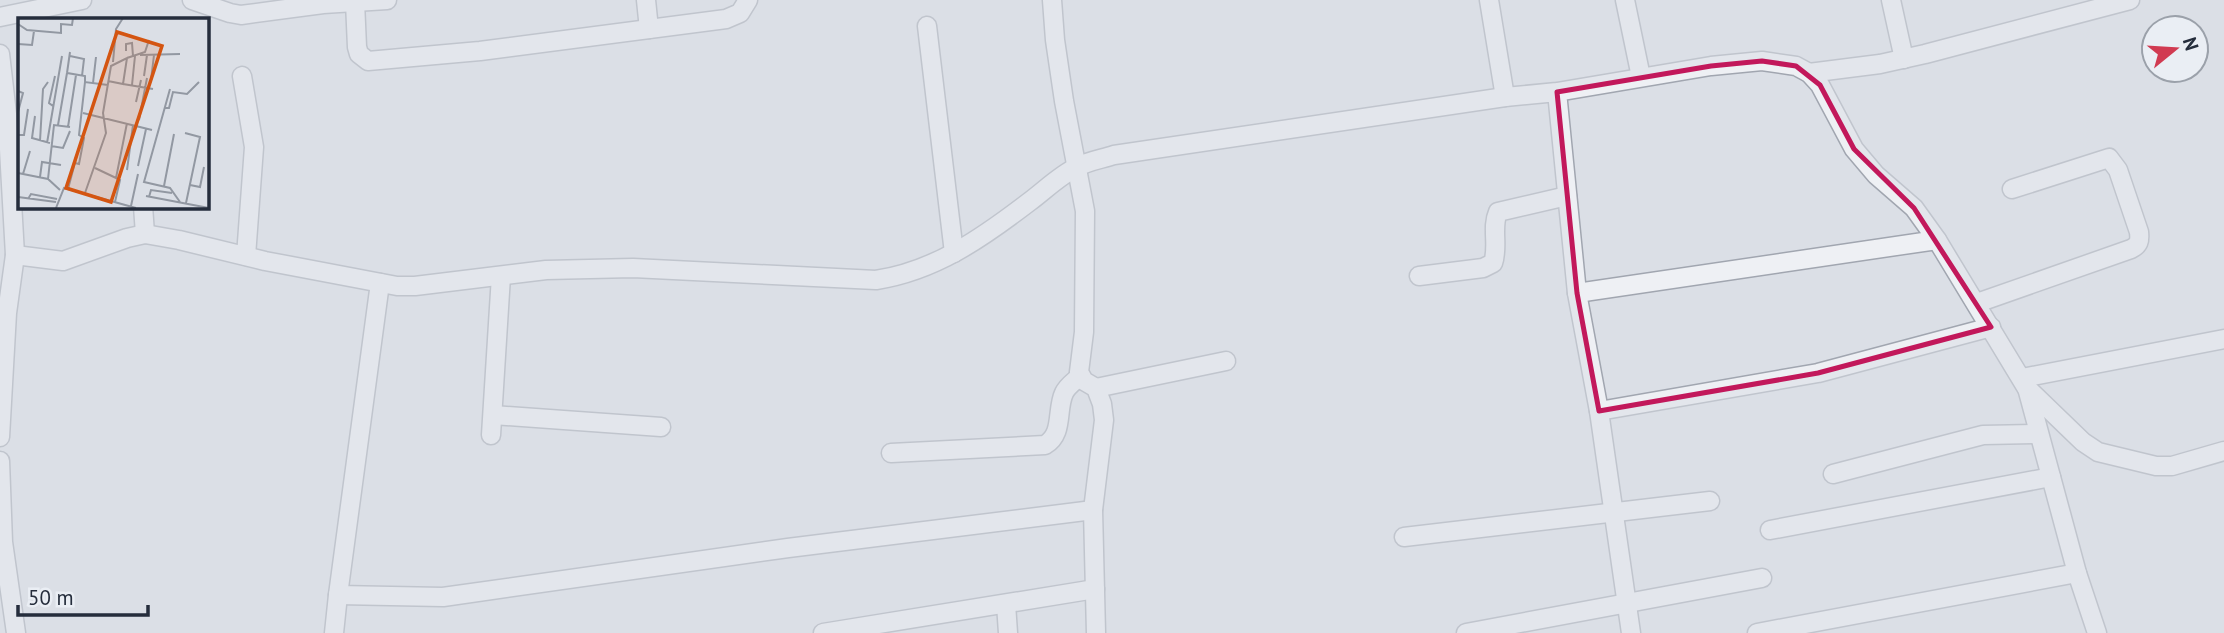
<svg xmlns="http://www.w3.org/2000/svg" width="2224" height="633" font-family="'PT Sans',sans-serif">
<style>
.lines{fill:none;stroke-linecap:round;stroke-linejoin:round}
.street-casing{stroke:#a1a6b0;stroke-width:21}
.street{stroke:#eef0f4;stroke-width:18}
.marked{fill:none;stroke:#c2185b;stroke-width:5;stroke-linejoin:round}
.inset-road{fill:none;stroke:#9298a2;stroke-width:2}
.view{fill:#d45511;fill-opacity:0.15;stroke:#d45511;stroke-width:3.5}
.inset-edge{fill:none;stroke:#252d3c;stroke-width:3.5}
</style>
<rect width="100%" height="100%" fill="#dbdfe6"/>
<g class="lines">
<!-- street casing -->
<g class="street-casing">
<g id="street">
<polyline points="192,0 230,13 241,15 323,4 387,0"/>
<polyline points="646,0 649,29"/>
<polyline points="1052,0 1055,40 1064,101 1085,211 1084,332 1079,372 1084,381 1096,388 1102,404 1104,420 1093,510 1096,633"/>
<polyline points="1489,0 1505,97"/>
<polyline points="1625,0 1641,77"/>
<polyline points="1891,0 1904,59"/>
<polyline points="355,2 357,47 359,54 368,61 480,51 726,19 740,13 748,0"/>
<polyline points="0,17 82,0"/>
<polyline points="927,26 954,253"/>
<polyline points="0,54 7,114 15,255 7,313 0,437"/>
<polyline points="1809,73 1880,64 1925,54 2130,0"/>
<polyline points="242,76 254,147 246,256"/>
<polyline points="143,206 145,234"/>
<polyline points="1937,240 2026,387 2083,442 2098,452 2156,466 2172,466 2224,451"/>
<path d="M 15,255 L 63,261 L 127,238 L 145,234 L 179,240 L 265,261 L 397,286 L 415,286 L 546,270 L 633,268 L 876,280 C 935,271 982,238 1029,202 C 1044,191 1060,175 1077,167 C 1088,161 1102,159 1114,155 L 1505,97 L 1557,92 L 1711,66 L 1762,61 L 1796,66 L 1809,73 L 1820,85 L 1854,149 L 1876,175 L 1914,208 L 1937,240 L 1577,293 L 1557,92"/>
<path d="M 1419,276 L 1483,268 L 1493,263 C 1499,246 1491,228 1498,212 L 1567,196"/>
<polyline points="380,283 338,595 443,597 788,548 1093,510"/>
<polyline points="1577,293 1599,411 1631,633"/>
<path d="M 1977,303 L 2131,249 C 2139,245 2140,241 2139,232 L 2118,170 L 2109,158 L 2012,189"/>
<polyline points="2022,378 2224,339"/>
<polyline points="1096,388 1226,361"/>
<polyline points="2027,388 2077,573 2097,633"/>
<polyline points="1599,411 1818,373 1991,327"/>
<polyline points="493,415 661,427"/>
<polyline points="491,435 501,276"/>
<path d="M 891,453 L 1045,445 C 1064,434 1056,410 1064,393 C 1067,386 1075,381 1080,376"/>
<polyline points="0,461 3,542 16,633"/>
<polyline points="1833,474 1983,435 2039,434"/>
<polyline points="1770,530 2051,477"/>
<polyline points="1404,537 1710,501"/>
<polyline points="1006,604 1008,633"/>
<polyline points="334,633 338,595"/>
<polyline points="823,633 1095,589"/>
<polyline points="1466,633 1762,578"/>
<polyline points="1757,633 2077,573"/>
</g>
</g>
<!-- street -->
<use href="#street" class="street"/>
</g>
<!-- marked area -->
<path d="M0 0H2224V633H0ZM 1762,61 L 1796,66 L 1820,85 L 1854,149 L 1914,208 L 1991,327 L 1818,373 L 1599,411 L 1577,293 L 1557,92 L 1711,66 Z" fill="#dbdfe6" fill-opacity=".55" fill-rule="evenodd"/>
<path class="marked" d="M 1762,61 L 1796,66 L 1820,85 L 1854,149 L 1914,208 L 1991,327 L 1818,373 L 1599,411 L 1577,293 L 1557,92 L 1711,66 Z"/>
<!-- overview -->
<g transform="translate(18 18)">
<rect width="191" height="191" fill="#dbdfe6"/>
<path class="inset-road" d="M 0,6 L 9,12 L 43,15 L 43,6 L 54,7 L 55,0M 0,26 L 14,27 L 16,13M 108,33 L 108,26 L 114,25 L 115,38M 122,37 L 162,36M 52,38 L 66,41 L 64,58M 109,40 L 127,34 L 131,22M 95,44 L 98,11 L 105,0M 49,55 L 52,34M 126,58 L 129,37M 133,62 L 136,37M 75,65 L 78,39M 105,66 L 135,71M 114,67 L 117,38M 152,71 L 126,164 L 152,170 L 162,184M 0,73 L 5,75 L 0,94M 118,84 L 123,62M 35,88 L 31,85 L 37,58M 147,90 L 151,90 L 155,74 L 169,76 L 181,64M 65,95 L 134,112M 17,98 L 14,120 L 32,125M 121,102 L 129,60M 40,107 L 49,55 L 67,58 L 67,64M 50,109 L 58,57M 167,115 L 182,119 L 168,185M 0,117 L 6,117 L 10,91M 22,123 L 25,71 L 30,64M 29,125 L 44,38M 33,128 L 45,130 L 52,113M 57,145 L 61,146 L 66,120 L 61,117 L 67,64 L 90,67M 120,148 L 128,111M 77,150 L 98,160 L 109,105M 109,152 L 115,107M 0,155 L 30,161 L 42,172M 5,156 L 12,133M 22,159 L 24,144 L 43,147M 30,161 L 36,107 L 52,109M 172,167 L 182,169 L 186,149M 146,168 L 156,116M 50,171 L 59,137M 67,175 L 88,115 L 85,95 L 93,48 L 109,40 L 105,66 L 90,63M 128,178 L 191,190M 0,179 L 38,184M 131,179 L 133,172 L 154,175M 10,181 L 13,176 L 39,181M 97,184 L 102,162 L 98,160M 113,188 L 120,156M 38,190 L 46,170 L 118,190"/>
<path class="view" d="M 99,14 L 144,28 L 93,184 L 48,170 Z"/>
<rect width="191" height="191" class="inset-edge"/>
</g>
<!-- north arrow -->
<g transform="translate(2175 49) rotate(72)"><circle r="33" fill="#eaeef4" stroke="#9ba1aa" stroke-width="2"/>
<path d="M0-5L12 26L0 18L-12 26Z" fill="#d13a51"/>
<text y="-10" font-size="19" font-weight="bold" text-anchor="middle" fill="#252d3c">N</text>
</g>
<!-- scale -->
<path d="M18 605v10h130v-10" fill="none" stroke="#252d3c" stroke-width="3.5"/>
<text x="28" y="605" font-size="21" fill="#252d3c" stroke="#eaeef4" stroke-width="5" paint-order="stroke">50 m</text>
</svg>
